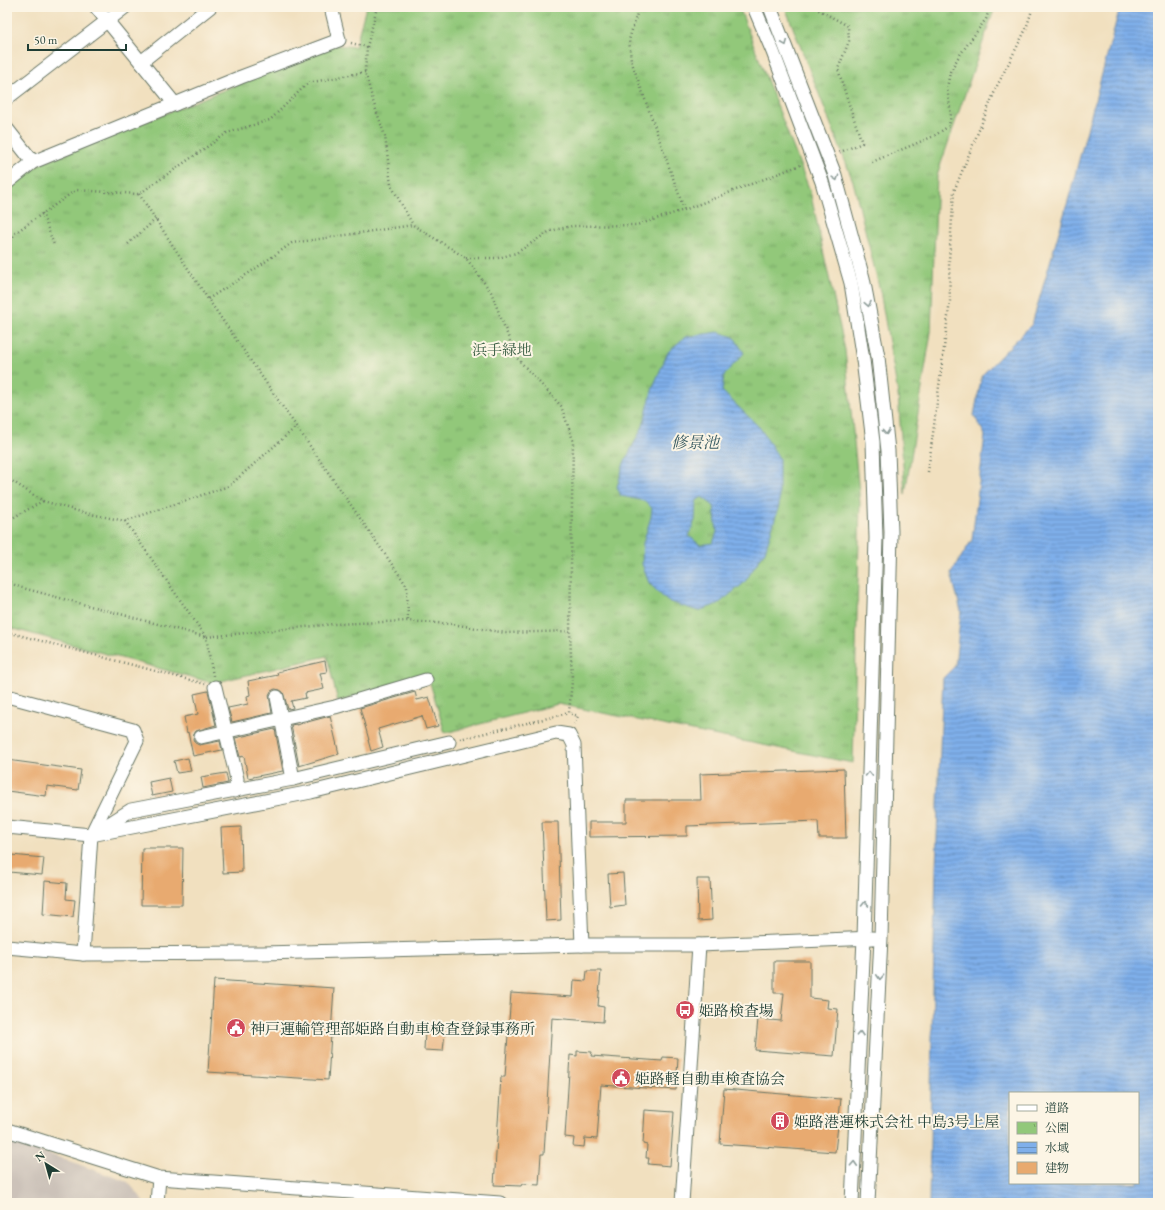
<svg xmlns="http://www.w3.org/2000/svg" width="1165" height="1210" font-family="'EB Garamond','Noto Serif JP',serif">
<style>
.industrial{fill:#ccc2b9}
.park{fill:url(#park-tufts);stroke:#588257}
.water{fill:url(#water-rules);stroke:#4f768f;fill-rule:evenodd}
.building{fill:#e8aa6f}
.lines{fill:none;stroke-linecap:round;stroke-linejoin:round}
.minor-casing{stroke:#687665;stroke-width:15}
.path{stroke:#687665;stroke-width:2.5;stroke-dasharray:1 3;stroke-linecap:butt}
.minor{stroke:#fff;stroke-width:13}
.oneway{stroke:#8f9e9a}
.labels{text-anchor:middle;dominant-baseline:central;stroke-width:4;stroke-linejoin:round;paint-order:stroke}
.park-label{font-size:15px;fill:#3c6046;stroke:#fcf5e5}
.poi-label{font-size:15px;fill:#1f3d34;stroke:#fcf5e5;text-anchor:start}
.water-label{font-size:16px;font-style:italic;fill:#375a62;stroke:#fcf5e5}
</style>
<defs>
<pattern id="park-tufts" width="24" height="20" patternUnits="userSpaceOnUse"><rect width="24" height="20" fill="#92c87a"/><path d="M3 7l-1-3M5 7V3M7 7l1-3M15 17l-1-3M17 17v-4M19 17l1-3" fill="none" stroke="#77a465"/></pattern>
<pattern id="water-rules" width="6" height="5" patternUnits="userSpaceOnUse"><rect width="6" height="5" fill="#7fafea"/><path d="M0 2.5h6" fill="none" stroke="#6790be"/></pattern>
</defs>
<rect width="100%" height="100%" fill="#fcf5e5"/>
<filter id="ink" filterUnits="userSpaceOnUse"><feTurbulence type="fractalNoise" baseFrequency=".025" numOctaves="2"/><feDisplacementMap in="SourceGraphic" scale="8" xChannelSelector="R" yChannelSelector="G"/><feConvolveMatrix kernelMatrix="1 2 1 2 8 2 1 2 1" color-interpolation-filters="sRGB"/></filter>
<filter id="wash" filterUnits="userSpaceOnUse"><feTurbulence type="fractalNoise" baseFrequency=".012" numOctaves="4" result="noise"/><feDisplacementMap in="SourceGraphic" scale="16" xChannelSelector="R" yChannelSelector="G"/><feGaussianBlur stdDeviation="0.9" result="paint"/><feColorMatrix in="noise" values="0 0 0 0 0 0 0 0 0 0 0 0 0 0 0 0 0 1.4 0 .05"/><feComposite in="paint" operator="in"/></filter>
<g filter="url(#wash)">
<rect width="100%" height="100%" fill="#f1e0bf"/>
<!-- industrial -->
<polygon class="industrial" points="7,1139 128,1182 144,1201 144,1203 7,1203"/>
<!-- park -->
<g class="park">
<polygon points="366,7 739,7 810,191 845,350 860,503 853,763 558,704 445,733 428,676 338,702 327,656 213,683 7,627 7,191 40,164 336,45 355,47"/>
<polygon points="785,7 995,7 937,175 931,332 905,494 898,394 880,291 853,181"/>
</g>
<!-- water -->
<g class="water">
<path d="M 1120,7 L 1158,7 L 1158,1203 L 929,1203 C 932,1028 935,853 943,678 L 955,666 L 961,611 L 951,573 L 972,540 L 985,435 L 974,415 L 982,375 L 1032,324 L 1068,201 ZM 1010,1093 L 1138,1093 L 1138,1183 L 1010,1183 Z"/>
<path d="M 718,332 L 734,337 L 744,353 L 724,375 L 722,391 L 760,428 L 779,458 L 779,506 L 765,551 L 744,583 L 718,604 L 698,611 L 667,601 L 649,583 L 642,564 L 643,543 L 651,517 L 652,508 L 645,501 L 621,496 L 617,487 L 624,463 L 643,426 L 653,387 L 668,352 L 685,337 ZM 702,497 L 714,506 L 717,532 L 713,543 L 700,545 L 689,536 L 695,520 L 696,501 Z"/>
</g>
<g id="blocks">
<!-- building -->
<g class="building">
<polygon points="325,661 327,672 320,673 324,689 305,693 306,698 291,701 293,708 288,709 283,692 280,690 275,689 271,691 269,695 272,713 232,722 228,708 248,704 247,696 250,695 248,681 278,675 277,672"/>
<polygon points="208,691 216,725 196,731 194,734 193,739 195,743 199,745 220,741 222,750 193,756 188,732 187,733 184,717 198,714 194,694"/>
<polygon points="415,692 417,700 429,697 438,726 426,729 422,716 378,729 383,747 371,751 368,740 369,740 360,708"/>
<polygon points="330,716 339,754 299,766 291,725 296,724 296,725"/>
<polygon points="275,729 283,771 248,778 244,756 240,757 235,738"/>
<polygon points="188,758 191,771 177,773 174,761"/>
<polygon points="7,760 81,770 78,790 47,786 46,796 7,791"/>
<polygon points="844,769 846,838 819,838 818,821 687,826 687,836 589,837 589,822 626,822 626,800 701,800 700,774"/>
<polygon points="226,773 228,783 203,788 201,777"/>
<polygon points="169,778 172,792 152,796 149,782"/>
<polygon points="542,822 558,822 561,920 546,921"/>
<polygon points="241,827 242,872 223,873 221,828"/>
<polygon points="142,848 183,848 182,905 141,905"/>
<polygon points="11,855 44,858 42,875 9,872"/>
<polygon points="623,873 625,905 610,907 608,874"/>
<polygon points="697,879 710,879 712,920 698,921"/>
<polygon points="45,881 67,883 66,899 75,900 73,917 43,914"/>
<polygon points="774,961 810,961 810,998 828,1000 827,1008 838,1009 834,1056 755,1050 758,1019 781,1021 784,993 774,993"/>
<polygon points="587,971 601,971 598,1006 604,1007 603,1022 552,1018 544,1154 541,1154 539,1185 522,1184 521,1186 494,1185 501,1077 505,1077 511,993 573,997 574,980 586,981"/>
<polygon points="214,980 334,988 328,1080 208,1072"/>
<polygon points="425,1031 445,1032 443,1051 424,1050"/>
<polygon points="577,1051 592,1052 591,1056 662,1061 663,1057 678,1058 676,1090 601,1085 597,1139 585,1138 584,1147 573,1146 574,1138 565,1137 570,1055 577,1056"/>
<polygon points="724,1089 841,1099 835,1152 720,1144"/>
<polygon points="645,1110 674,1112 670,1166 648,1164 649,1158 646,1158 647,1145 643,1144"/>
</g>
</g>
</g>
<g filter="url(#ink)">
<use href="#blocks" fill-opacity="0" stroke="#687665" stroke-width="1"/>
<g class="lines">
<!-- minor casing -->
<g class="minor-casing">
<g id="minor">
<polyline points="96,7 175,104"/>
<polyline points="754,7 773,52 822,182 851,283 863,360 873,442 876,538 864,938 852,1203"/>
<polyline points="770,7 835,175 863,278 878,357 888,451 891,532 881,938 868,1203"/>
<polyline points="141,62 210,7"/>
<polyline points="7,98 125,7"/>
<polyline points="7,129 33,162"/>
<polyline points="7,183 33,162 241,77 339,40 331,7"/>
<polyline points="215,687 237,779 235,791"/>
<polyline points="7,696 133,730 137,741 91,835 83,954"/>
<polyline points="277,697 293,779"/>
<polyline points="201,737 335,707 426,680"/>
<polyline points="7,827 91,835 311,792 556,733 569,735 574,745 582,945"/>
<polyline points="98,831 131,810 293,779 449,742"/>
<polyline points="7,947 83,954 262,953 582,945 699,945 873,938"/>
<polyline points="7,1130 159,1178 500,1203"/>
<polyline points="157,1203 159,1178"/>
<polyline points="682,1203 699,945"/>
</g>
</g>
<!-- path -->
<g class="path">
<polyline points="639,7 629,40 631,60 684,209"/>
<polyline points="816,7 817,9 848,26 849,41 838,69 844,89 862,143 838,153"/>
<polyline points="351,43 367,47 365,72 373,101 385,136 391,185 413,225 466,258 491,292 516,357 561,406 573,440 570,631 572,681 569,713 578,716 574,724"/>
<polyline points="367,47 377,7"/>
<polyline points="872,162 934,136 949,126 951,114 947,88 950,72 959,56 986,19 990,7"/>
<polyline points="139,194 208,299 407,586 408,621"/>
<polyline points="42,213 54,245"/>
<polyline points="128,244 156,219"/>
<polyline points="7,247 15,233 76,190 139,194 227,133 270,120 308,83 365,72"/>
<polyline points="466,258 498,258 516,253 550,231 572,226 637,225 684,210 803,164"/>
<polyline points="208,299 249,273 292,243 413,225"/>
<polyline points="928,472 950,301 949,261 954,191 997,86 1026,29 1033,7"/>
<polyline points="7,476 12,481 43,501 81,512 125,521 229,486 296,427"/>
<polyline points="7,521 43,501"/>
<polyline points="125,521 206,637 213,676"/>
<polyline points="7,581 19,587 206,637 334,624 408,621 452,624 506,633 570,631"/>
<polyline points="7,632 205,684"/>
<polyline points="460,739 569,713"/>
</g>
<!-- minor -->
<use href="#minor" class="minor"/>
</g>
<!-- one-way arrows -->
<defs><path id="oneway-chevron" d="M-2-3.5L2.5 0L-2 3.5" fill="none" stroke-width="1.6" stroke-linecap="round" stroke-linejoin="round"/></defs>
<g class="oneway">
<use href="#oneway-chevron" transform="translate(785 43) rotate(68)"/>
<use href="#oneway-chevron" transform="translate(836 178) rotate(73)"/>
<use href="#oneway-chevron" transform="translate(868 304) rotate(79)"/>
<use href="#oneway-chevron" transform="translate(886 432) rotate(84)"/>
<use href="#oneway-chevron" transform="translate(869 774) rotate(-89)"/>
<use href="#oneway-chevron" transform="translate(865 904) rotate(-89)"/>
<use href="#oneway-chevron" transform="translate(880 977) rotate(93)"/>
<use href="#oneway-chevron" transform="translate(860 1034) rotate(-87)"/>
<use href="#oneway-chevron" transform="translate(854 1164) rotate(-87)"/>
</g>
</g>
<!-- icons -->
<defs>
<g id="bus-disc" transform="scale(1)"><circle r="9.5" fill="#d1495b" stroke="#fcf5e5"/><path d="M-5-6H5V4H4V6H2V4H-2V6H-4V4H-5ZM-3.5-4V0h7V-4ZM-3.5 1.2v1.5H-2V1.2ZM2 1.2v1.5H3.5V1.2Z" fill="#fff"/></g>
<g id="civic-disc" transform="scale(1)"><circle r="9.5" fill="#d1495b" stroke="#fcf5e5"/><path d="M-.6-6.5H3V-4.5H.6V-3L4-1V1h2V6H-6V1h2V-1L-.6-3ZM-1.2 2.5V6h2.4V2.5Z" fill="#fff"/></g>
<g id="building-disc" transform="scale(1)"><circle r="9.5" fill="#d1495b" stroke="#fcf5e5"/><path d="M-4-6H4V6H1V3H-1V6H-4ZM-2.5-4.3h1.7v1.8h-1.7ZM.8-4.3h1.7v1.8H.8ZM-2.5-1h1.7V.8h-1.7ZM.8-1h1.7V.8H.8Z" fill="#fff"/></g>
</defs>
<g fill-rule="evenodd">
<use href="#bus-disc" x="685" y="1010"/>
<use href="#civic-disc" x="236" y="1028"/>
<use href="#civic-disc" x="621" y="1078"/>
<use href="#building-disc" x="780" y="1121"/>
</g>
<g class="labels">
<!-- park labels -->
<g class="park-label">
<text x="502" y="349">浜手緑地</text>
</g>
<!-- poi labels -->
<g class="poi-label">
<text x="699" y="1010">姫路検査場</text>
<text x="250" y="1028">神戸運輸管理部姫路自動車検査登録事務所</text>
<text x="635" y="1078">姫路軽自動車検査協会</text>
<text x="794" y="1121">姫路港運株式会社 中島3号上屋</text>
</g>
<!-- water labels -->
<g class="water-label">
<text x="695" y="442">修景池</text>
</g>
</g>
<!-- margin -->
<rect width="1165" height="1210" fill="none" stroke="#fcf5e5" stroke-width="24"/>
<!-- legend -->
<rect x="1009" y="1092" width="130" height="92" fill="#fcf5e5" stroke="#a4ab9e"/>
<rect x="1017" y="1105" width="20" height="6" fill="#ffffff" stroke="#a4ab9e"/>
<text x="1045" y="1112" font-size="12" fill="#1f3d34">道路</text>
<rect x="1017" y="1122" width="20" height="12" fill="url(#park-tufts)" stroke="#a4ab9e"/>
<text x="1045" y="1132" font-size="12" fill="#1f3d34">公園</text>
<rect x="1017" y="1142" width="20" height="12" fill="url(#water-rules)" stroke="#a4ab9e"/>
<text x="1045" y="1152" font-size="12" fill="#1f3d34">水域</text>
<rect x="1017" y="1162" width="20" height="12" fill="#e8aa6f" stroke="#a4ab9e"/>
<text x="1045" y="1172" font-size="12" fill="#1f3d34">建物</text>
<!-- north arrow -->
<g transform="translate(46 1164) rotate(323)" stroke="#fcf5e5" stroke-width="3" paint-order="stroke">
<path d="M0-3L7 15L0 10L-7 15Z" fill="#1f3d34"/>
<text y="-6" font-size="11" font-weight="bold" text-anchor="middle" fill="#1f3d34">N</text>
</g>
<!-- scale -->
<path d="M28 44v6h98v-6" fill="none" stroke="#1f3d34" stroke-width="2"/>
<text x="34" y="44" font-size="12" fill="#1f3d34" stroke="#fcf5e5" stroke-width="3" paint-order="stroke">50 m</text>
</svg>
